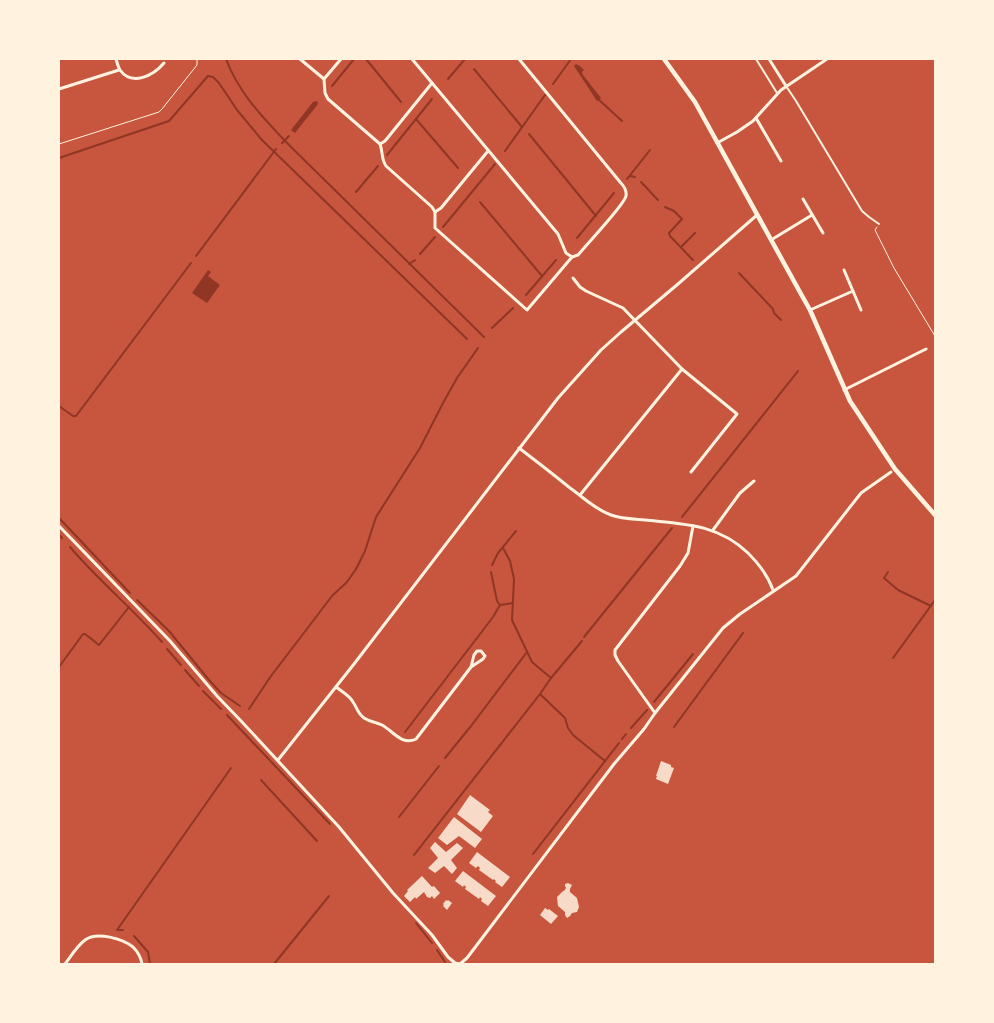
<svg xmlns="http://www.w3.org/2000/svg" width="994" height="1023" font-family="'Archivo Narrow',sans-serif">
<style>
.water{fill:#8f3625}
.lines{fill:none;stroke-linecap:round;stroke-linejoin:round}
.stream{stroke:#8f3625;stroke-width:2}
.building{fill:#f7dbc8}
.path{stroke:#fff3e0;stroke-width:1}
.service{stroke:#fff3e0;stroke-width:2}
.minor{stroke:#fff3e0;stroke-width:3}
.tertiary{stroke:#fff3e0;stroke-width:4.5}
</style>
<rect width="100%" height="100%" fill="#c8553d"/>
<!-- water -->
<g class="water">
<polygon points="576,64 580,66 584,70 582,72 583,75 601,98 597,101 574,66"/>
<polygon points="317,101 318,104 295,133 291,130 313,102"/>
<polygon points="208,270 211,272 208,276 220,285 207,303 192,293"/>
</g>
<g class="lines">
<!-- stream -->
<g class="stream">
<path d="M 226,59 C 239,93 260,114 284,140 L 484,337"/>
<polyline points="366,59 401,102"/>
<polyline points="474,69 522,127"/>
<polyline points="448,79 465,59"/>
<polyline points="553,84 571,59"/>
<polyline points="332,86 354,59"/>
<polyline points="597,98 622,121"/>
<polyline points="416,119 458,168"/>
<polyline points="529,134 596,216"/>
<polyline points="282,143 289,136"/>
<polyline points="505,151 545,95"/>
<polyline points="387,155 432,99"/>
<polyline points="59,158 169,121 208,76 213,77 219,83 237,110 262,140 467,339"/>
<polyline points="630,176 635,177"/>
<polyline points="627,179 650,150"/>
<polyline points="641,182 658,200"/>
<polyline points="356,192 378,166"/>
<polyline points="480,202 542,276"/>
<polyline points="665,207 674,211 682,219 669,233 670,236 693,260"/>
<polyline points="443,227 495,164"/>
<polyline points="577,238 614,193"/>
<polyline points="681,247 695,233"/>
<polyline points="420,254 435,237"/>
<polyline points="196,256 276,149"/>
<polyline points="409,264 415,260"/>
<polyline points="739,273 773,309 774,313 781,320"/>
<polyline points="526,295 556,260"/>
<polyline points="492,328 513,308"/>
<polyline points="59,406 73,416 76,416 191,263"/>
<polyline points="682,517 798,371"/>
<polyline points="59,518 130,593"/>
<polyline points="59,535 62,538"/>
<path d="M 70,547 C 99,581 133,609 162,642"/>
<polyline points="503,548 510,561 514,579 512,620 532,662 551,678"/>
<polyline points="492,565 498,553 516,531"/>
<polyline points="491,572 497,601 500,605 513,603"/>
<polyline points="888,572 884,578 898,590 931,606"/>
<polyline points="137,600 169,631 209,680 221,693 240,706"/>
<polyline points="584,637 672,528"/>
<polyline points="167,649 181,665"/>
<polyline points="893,658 935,600"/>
<polyline points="59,667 83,634 85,634 99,645 129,607"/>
<polyline points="185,670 199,686"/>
<polyline points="203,691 221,709"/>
<polyline points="540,694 565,718 568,728 573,735 605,761"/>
<polyline points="654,702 693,654"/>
<polyline points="249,709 271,676 332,596 347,582 356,569 365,551 376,517 420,448 443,403 457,378 478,348"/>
<polyline points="227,715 330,824"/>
<polyline points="674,727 743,633"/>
<polyline points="631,728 647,710"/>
<polyline points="405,732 493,617 500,605"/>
<polyline points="622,739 626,734"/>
<polyline points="445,758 471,726 527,652"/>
<polyline points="261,780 317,841"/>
<polyline points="399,817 439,766"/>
<polyline points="533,854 619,743"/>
<polyline points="414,855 540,694 551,678 582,641"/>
<polyline points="416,923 432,943"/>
<polyline points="123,930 117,930 231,768"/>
<polyline points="134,936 148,952 150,964"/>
<polyline points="437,950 445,962"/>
<polyline points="274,964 329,896"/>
</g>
</g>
<!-- building -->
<g class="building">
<polygon points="661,761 671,765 671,767 674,768 668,784 656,779 657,776 656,776"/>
<polygon points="470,795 490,810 488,812 493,816 481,832 457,814"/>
<polygon points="454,817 482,839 475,848 459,836 447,845 438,838"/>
<polygon points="435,842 446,852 457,843 463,848 451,860 457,868 452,874 444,866 435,873 428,868 438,858 430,848"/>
<polygon points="477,852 510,877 502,887 495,882 496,881 494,879 493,880 479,870 480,868 478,866 476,868 469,863"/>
<polygon points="463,871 496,896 488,906 481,901 482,899 480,897 479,899 465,889 466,887 464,885 463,887 455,881"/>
<polygon points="422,876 432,887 434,886 440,893 434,899 432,896 430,898 427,897 424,892 416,899 415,897 410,902 404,896 408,891 407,890"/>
<polygon points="568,883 572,885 570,889 570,892 577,898 579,907 577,912 572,913 570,916 567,918 565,915 565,912 558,906 557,897 563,891 564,891 566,888 565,886 565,884"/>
<polygon points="446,900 447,901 448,900 452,903 447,910 443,906 444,905 443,904"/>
<polygon points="545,908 548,910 549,909 558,916 551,924 540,915"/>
</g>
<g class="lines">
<!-- path -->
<g class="path">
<polyline points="59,144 159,112 162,109 197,65 197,59"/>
<polyline points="877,227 875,230 894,268 935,336"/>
</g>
<!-- service -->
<g class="service">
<polyline points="756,59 777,93"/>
<polyline points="786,86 796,101 862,211 869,217 879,224"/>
</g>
<!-- minor -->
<g class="minor">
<path d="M 116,59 C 117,62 118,67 120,70 C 132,87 154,75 164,63"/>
<path d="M 300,59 L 324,79 L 325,93 L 328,99 L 380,144 C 383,152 381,159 386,166 L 432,207 L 435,212 L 435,228 L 527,310 L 572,257 L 578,255 C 586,245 625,204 626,196 C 627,190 624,186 620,182 L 519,59"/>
<polyline points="412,59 558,234 566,253 572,257"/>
<polyline points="769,59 786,86"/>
<polyline points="324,79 341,59"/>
<polyline points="59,89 119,70"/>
<polyline points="756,118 781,161"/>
<polyline points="717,143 737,132 753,121 781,90 827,59"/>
<polyline points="380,144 385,141 432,83"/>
<polyline points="803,199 823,233"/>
<polyline points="435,212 441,208 488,151"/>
<polyline points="771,240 812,215"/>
<polyline points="844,270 861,310"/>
<polyline points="573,278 580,287 586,291 623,308 682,369 737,414 691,472"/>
<polyline points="810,310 853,291"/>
<polyline points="844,390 926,349"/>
<path d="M 519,448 C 536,461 553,474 570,488 C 583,497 596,510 611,515 C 622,519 634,519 645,520 C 684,524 718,524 748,553 C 759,564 768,576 773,590"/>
<polyline points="580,495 682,369"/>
<polyline points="59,526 170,641 217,696 242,722 339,827 393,893 432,935 448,957 455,963 460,964"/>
<polyline points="713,530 740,493 754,481"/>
<path d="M 336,687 C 341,691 350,696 353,702 C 357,708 358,714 364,718 C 370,722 376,722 382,725 C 393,731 402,746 416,739 L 471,667 L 483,659 L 485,656 L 481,651 L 477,651 L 474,655 L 471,667"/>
<polyline points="655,713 618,661 615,655 615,650 680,566 688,553 693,526"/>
<polyline points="278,760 354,664 558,398 601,350 621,332 678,284 757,215"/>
<path d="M 65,964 C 71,956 77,946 85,940 C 97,931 123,939 133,947 C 138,952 141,958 142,964"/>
<polyline points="460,964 467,958 614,764 644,729 655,713 723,628 740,614 796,576 861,493 891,472"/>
</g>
<!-- tertiary -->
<polyline class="tertiary" points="664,59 695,102 801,294 810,310 850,401 895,469 935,515"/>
</g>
<!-- border -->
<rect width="994" height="1023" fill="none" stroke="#fff3e0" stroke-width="120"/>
</svg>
